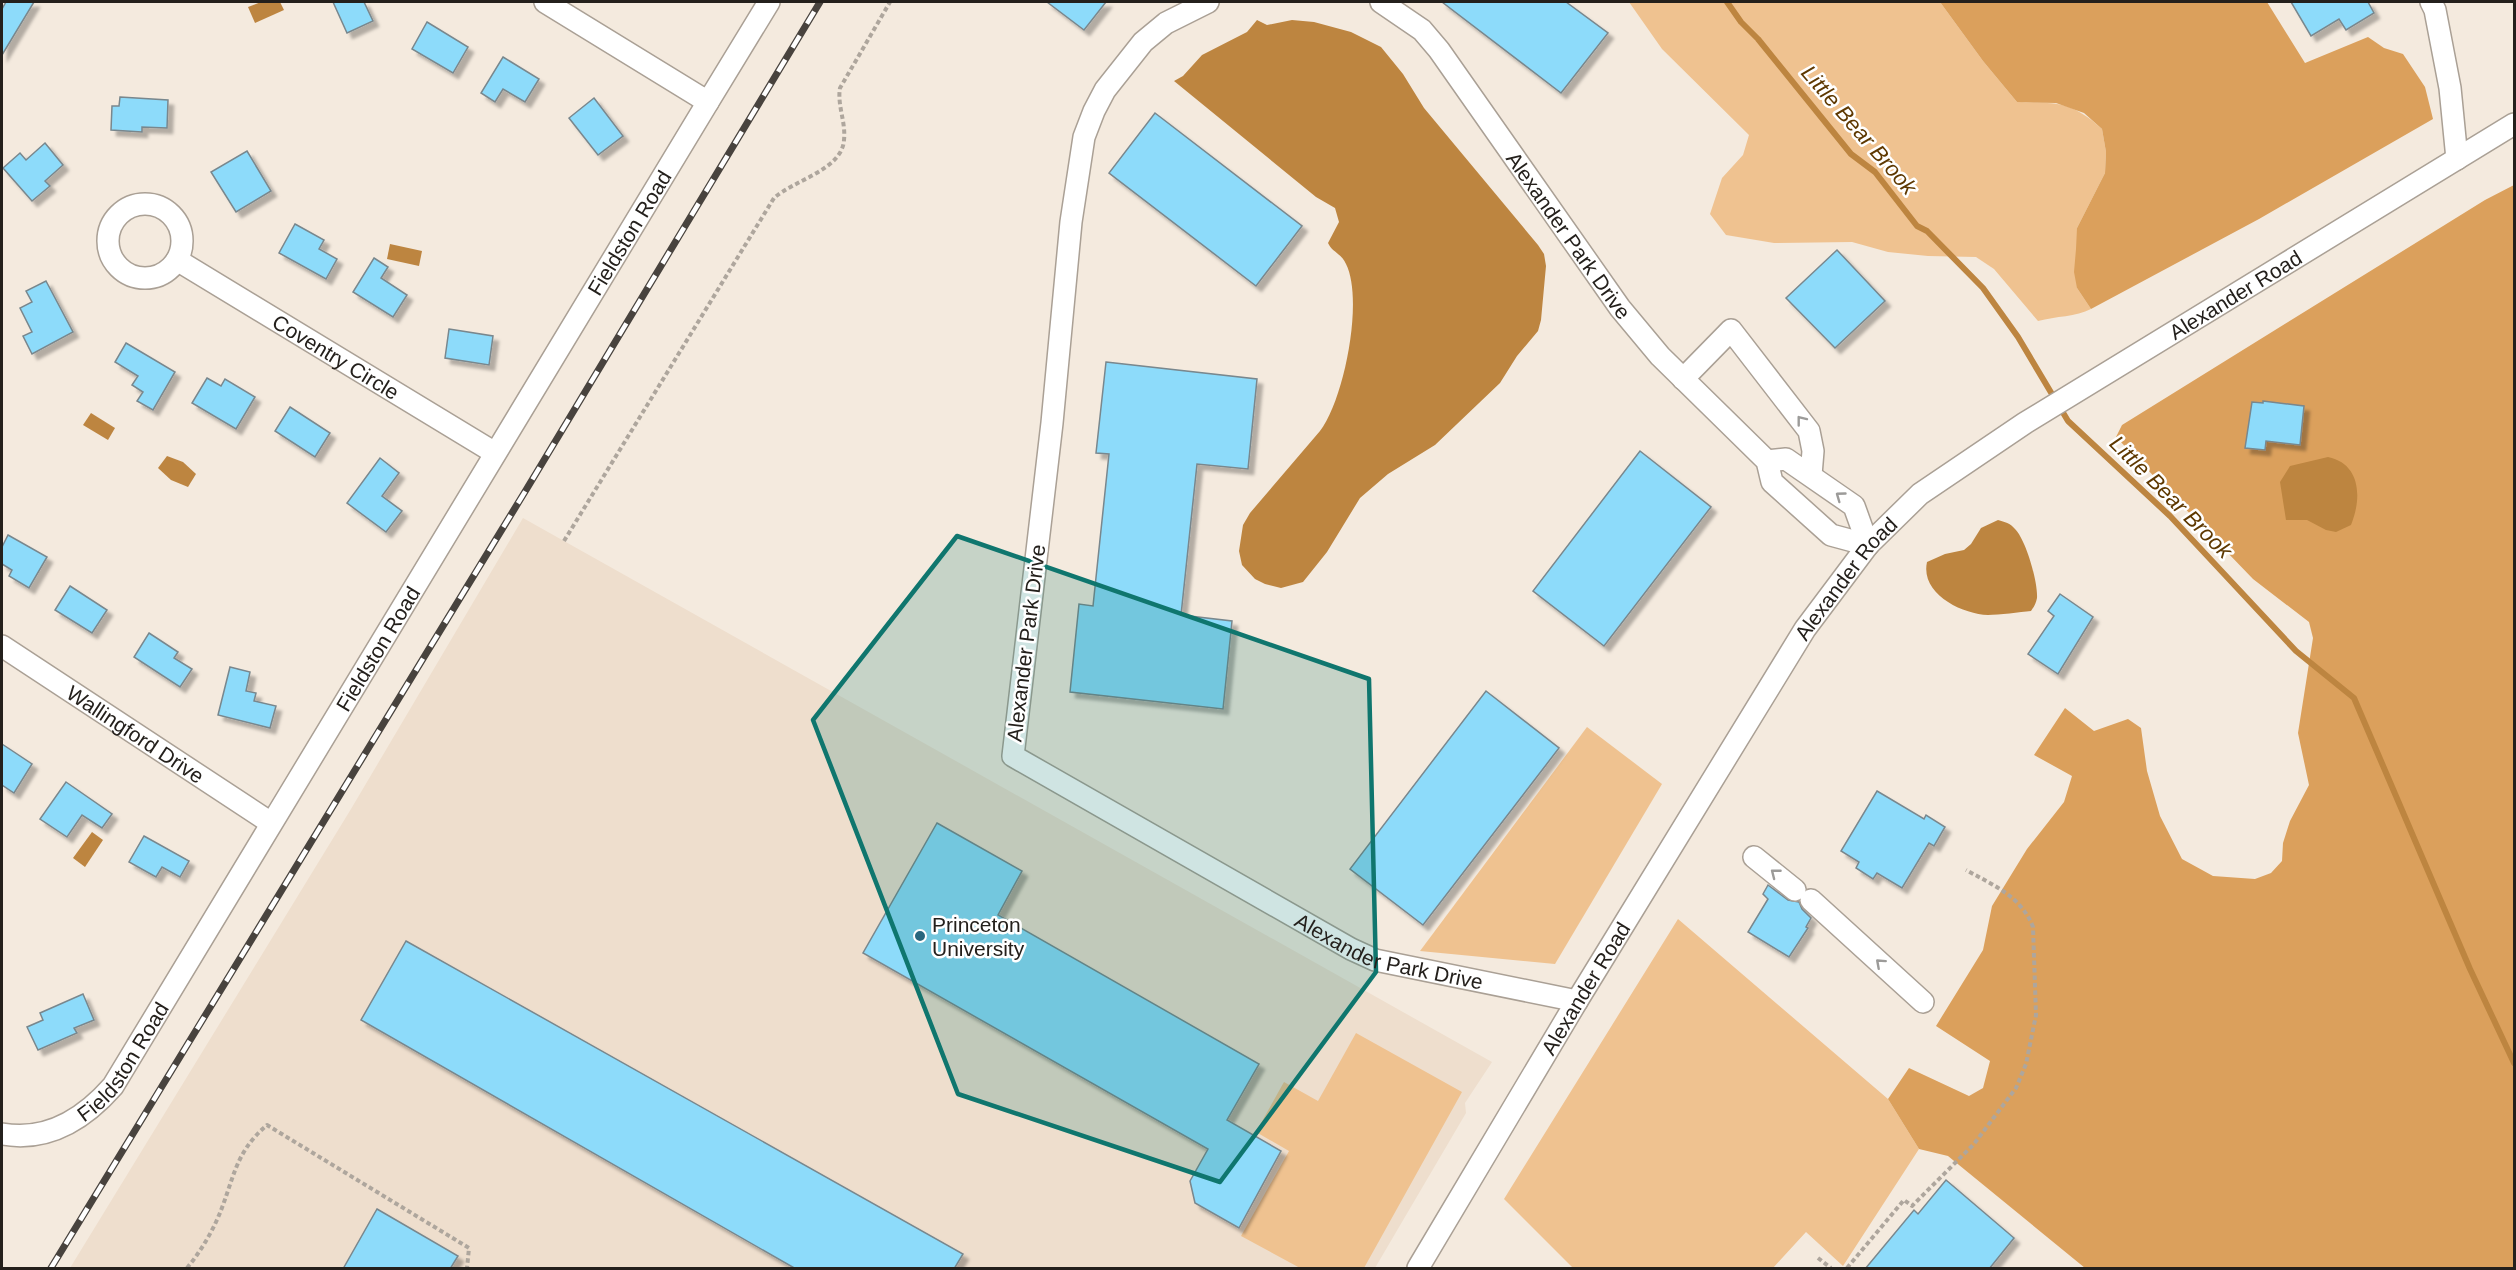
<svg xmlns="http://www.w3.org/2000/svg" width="2516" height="1270" font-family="Arial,sans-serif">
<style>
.built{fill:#eedecd}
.green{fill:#efc290}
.forest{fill:#dba05c}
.water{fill:#bd8540}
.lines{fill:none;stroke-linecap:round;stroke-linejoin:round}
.stream{stroke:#bd8540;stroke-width:6}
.building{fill:#8ddbfa;stroke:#79878d;stroke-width:1.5;filter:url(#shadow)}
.minor-casing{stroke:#aaa095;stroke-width:24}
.path{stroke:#aea69d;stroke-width:4;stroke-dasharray:4.5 3;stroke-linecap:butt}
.minor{stroke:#fff;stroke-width:21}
.rail-casing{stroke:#48433e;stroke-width:7}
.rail{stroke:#fff;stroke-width:4.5;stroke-dasharray:14;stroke-linecap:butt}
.oneway{stroke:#9c9b99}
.marked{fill:#0f766e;fill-opacity:0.2;stroke:#0f766e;stroke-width:4.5;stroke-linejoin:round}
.poi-dot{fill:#29667d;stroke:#fff;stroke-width:2}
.labels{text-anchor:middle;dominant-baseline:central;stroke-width:5;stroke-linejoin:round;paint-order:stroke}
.street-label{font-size:21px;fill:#24201c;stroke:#fff}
.poi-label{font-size:21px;fill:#24201c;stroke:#fff;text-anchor:start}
.water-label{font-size:22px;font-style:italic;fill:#5e3800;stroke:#fff}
</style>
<defs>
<filter id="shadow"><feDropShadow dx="5.5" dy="5.5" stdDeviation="1.5" flood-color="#0004"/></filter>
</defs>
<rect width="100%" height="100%" fill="#f4eade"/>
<!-- built -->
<polygon class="built" points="523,518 1492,1062 1465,1103 1466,1113 1375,1268 70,1268 351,809"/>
<!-- green -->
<g class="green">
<path d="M 1629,2 L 1940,2 L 1983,61 L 2017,102 C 2057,103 2071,101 2102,129 L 2106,152 L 2105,173 L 2077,228 L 2077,288 L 2091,309 C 2076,317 2056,316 2038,321 L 1994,269 L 1976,257 L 1928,256 L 1888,252 L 1852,242 L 1774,243 L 1726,235 L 1710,214 L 1722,178 L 1743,155 L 1749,135 L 1662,49 Z"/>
<polygon points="1587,727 1662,784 1555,964 1420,951"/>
<polygon points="1678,919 1888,1099 1919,1149 1843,1266 1806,1232 1773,1268 1573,1268 1504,1199"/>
<polygon points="1356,1033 1462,1092 1364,1268 1300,1268 1241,1236 1289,1151 1256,1132 1284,1082 1318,1101"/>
</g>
<!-- forest -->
<g class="forest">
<polygon points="1940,2 2267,2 2305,63 2368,37 2384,48 2403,54 2425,87 2433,119 2259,219 2091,309 2077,288 2074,272 2076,249 2077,228 2105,173 2106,152 2102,129 2084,113 2056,103 2017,102 1983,61"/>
<polygon points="2514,185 2514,1268 2085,1268 1948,1156 1919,1149 1888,1099 1909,1068 1969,1096 1983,1088 1990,1061 1936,1026 1983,950 1992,906 2027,849 2064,802 2072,776 2034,755 2065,708 2094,731 2128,719 2141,728 2147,771 2160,816 2182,859 2213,876 2255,879 2271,873 2282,861 2283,843 2290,821 2309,785 2298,733 2313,638 2309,622 2253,579 2116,437 2122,425 2485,200"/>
</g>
<!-- water -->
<g class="water">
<polygon points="261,2 280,2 284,10 255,23 248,7"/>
<path d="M 1257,20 L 1267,25 L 1292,20 L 1314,22 L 1351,32 L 1381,47 L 1403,74 L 1424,108 L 1538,245 L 1544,254 L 1546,266 L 1541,320 L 1538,331 L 1517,356 L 1500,383 L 1435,445 L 1388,474 L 1360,498 L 1327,552 L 1303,582 L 1281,588 L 1265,584 L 1255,579 L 1242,565 L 1239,551 L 1243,525 L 1250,513 L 1320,431 C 1344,400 1364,300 1346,264 C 1342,254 1332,252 1328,243 L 1339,222 L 1335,208 L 1316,197 L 1174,81 L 1183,76 L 1202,55 L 1247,32 Z"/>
<polygon points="390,244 422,251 419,266 387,259"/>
<polygon points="91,413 115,428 108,440 83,425"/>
<polygon points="167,456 183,462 196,474 188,487 171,480 158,468"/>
<path d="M 2328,457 C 2361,464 2362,498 2351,525 L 2336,532 L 2326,530 L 2307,520 L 2286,520 L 2280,482 L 2290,466 Z"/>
<path d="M 1998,520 C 2005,522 2010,523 2015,529 C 2026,540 2038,582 2037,598 C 2036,603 2034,607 2031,611 C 2020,612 1999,615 1988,615 C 1962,614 1920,594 1927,562 L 1945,554 L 1964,550 L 1971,544 L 1981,528 Z"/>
<polygon points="92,832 103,840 85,867 73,858"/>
</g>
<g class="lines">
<!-- stream -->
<polyline class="stream" points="1727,2 1741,22 1758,39 1851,154 1875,172 1917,226 1927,231 1983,288 2018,337 2068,421 2170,516 2296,651 2354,698 2470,969 2514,1063"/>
</g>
<!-- building -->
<g class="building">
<polygon points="6,2 34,2 2,55 2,9"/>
<polygon points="333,2 364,2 373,21 347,33"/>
<polygon points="1047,2 1106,2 1084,30"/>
<polygon points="1442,2 1566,2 1608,33 1561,93"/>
<polygon points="2291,2 2368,2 2374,13 2346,30 2339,19 2311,36"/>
<polygon points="427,22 468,47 453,73 412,49"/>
<polygon points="503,57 539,79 525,102 503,89 495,102 481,93"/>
<polygon points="120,97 168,100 167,128 142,127 142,132 111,130 112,106 119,106"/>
<polygon points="594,98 623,136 598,155 569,118"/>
<polygon points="1155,113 1302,226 1256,286 1109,173"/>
<polygon points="45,143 63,165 45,181 50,186 32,201 3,168 20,153 26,160"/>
<polygon points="247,151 271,191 236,212 211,172"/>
<polygon points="295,224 324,240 319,249 337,259 326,279 279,253"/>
<polygon points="1837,250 1885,301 1835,348 1786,298"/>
<polygon points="374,258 388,267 381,278 407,295 393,317 353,292"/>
<polygon points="46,281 73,332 32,354 23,336 32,332 20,308 32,302 26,291"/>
<polygon points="449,329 493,336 489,365 445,358"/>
<polygon points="126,343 175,372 153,410 137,401 143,392 132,385 138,376 115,362"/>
<polygon points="1106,362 1257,379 1248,469 1197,464 1181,615 1232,621 1223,709 1070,692 1079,604 1093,606 1109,454 1096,453"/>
<polygon points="207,378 221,386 225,379 255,397 236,429 192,403"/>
<polygon points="2263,401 2304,406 2300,445 2266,441 2265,450 2245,448 2252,402 2263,403"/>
<polygon points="290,407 330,433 315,457 275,431"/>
<polygon points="1640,451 1711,507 1604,646 1533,591"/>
<polygon points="380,458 399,473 382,496 402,511 386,532 347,503"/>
<polygon points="8,535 47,557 29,588 9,576 12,570 2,564 2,547"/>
<polygon points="70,586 107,610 92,633 55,610"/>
<polygon points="2060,594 2093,617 2058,674 2028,654 2054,616 2048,611"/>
<polygon points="149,633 178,652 174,658 192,669 180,687 134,657"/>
<polygon points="230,667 250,672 246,691 256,693 254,701 276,706 270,728 218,715"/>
<polygon points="1486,691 1559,748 1423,925 1350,869"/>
<polygon points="2,744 32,764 14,793 2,785"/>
<polygon points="66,782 112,814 102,828 82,815 67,837 40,819"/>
<polygon points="1877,791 1924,819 1926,815 1945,827 1934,846 1929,843 1902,888 1877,873 1873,879 1856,868 1859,862 1841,851"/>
<polygon points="937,823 1022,871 998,915 1259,1064 1227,1120 1281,1151 1239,1228 1195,1203 1190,1181 1208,1149 863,953"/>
<polygon points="144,836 189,861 180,877 162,867 156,877 129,862"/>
<polygon points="1768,885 1788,900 1799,902 1802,909 1811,918 1806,927 1808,928 1789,957 1748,932 1768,899 1763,894"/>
<polygon points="406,941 963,1254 954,1269 796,1269 361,1020"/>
<polygon points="83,994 94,1020 74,1028 77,1033 38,1050 27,1027 43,1020 40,1013"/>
<polygon points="1946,1180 2014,1238 1989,1269 1865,1269 1914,1210 1918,1214"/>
<polygon points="377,1209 458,1256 450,1269 343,1269"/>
</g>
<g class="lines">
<!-- minor casing -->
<g class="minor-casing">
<g id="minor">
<polyline points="545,2 708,102 769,2"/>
<path id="s1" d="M 1208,2 L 1166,23 L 1143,42 L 1105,90 L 1094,111 L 1084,137 L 1071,222 L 1052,423 L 1013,756 L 1351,949 L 1375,960 L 1577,1001"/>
<path id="s2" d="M 1381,2 L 1422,30 L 1439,50 L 1620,308 L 1660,356 L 1767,461 L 1772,482 L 1831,535 L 1868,545"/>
<polyline points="2431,2 2435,10 2450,88 2457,159"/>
<circle cx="145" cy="241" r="37"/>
<path id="s3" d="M 177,260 L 495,453"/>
<polyline points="1683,379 1731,330 1809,431 1813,451 1811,475"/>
<polyline points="1767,461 1786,459 1854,506 1868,545"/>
<path id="s4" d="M 2,646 L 271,823"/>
<polyline points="1754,857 1795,890"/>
<polyline points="1811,900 1923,1002"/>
<path id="s5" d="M 2,1134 C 47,1142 84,1119 113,1086 L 708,102"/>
<path id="s6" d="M 1418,1268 L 1577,1001 L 1805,629 L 1868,545 L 1920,494 L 2025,423 L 2514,124"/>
</g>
</g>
<!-- path -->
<g class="path">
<path d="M 564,541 L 774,198 C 794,180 842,170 844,140 C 846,122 837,105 840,88 L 890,2"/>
<polyline points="1818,1258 1831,1268"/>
<path d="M 187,1268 C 198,1255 209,1237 216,1222 C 234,1183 232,1155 267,1125 L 469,1248 L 467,1268"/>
<path d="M 1847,1268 L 1904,1200 L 1912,1206 L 1974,1144 L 2016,1088 L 2026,1064 L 2036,1015 L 2033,927 C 2021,896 1993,885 1966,870"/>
</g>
<!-- minor -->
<use href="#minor" class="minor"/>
<!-- rail casing -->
<g class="rail-casing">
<polyline id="rail" points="51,1268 526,490 820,2"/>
</g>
<!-- rail -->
<use href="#rail" class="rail"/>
</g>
<!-- one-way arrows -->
<defs><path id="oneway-chevron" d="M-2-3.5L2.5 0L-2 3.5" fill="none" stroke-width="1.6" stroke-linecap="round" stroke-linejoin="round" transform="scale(1.5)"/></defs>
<g class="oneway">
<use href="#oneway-chevron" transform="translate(1801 420) rotate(-128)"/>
<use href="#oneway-chevron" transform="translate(1840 496) rotate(-144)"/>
<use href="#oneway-chevron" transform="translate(1775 873) rotate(-142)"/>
<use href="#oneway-chevron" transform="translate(1880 963) rotate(-138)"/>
</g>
<!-- marked area -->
<path class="marked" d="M 957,536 L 1369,679 L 1376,972 L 1220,1182 L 958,1094 L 813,720 Z"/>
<!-- markers -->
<circle class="poi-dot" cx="920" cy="936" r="6"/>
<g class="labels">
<!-- street labels -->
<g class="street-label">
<text stroke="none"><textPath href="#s5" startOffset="1124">Fieldston Road</textPath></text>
<text stroke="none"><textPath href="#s2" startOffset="302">Alexander Park Drive</textPath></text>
<text stroke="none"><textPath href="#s6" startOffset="1298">Alexander Road</textPath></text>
<text stroke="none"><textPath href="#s3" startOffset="186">Coventry Circle</textPath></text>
<text stroke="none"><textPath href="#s6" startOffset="812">Alexander Road</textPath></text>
<text transform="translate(1026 643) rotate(-83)">Alexander Park Drive</text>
<text stroke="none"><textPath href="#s5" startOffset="638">Fieldston Road</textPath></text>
<text stroke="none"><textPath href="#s4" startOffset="160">Wallingford Drive</textPath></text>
<text stroke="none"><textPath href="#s1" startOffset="1239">Alexander Park Drive</textPath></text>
<text stroke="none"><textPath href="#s6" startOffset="326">Alexander Road</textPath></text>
<text stroke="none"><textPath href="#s5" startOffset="152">Fieldston Road</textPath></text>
</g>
<!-- poi labels -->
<g class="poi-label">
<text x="932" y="924">Princeton<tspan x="932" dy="24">University</tspan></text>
</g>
<!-- water labels -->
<g class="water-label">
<text transform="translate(1859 130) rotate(49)">Little Bear Brook</text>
<text transform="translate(2171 497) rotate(45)">Little Bear Brook</text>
</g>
</g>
<!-- border -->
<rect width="2516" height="1270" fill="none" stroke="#24201c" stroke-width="6"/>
</svg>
